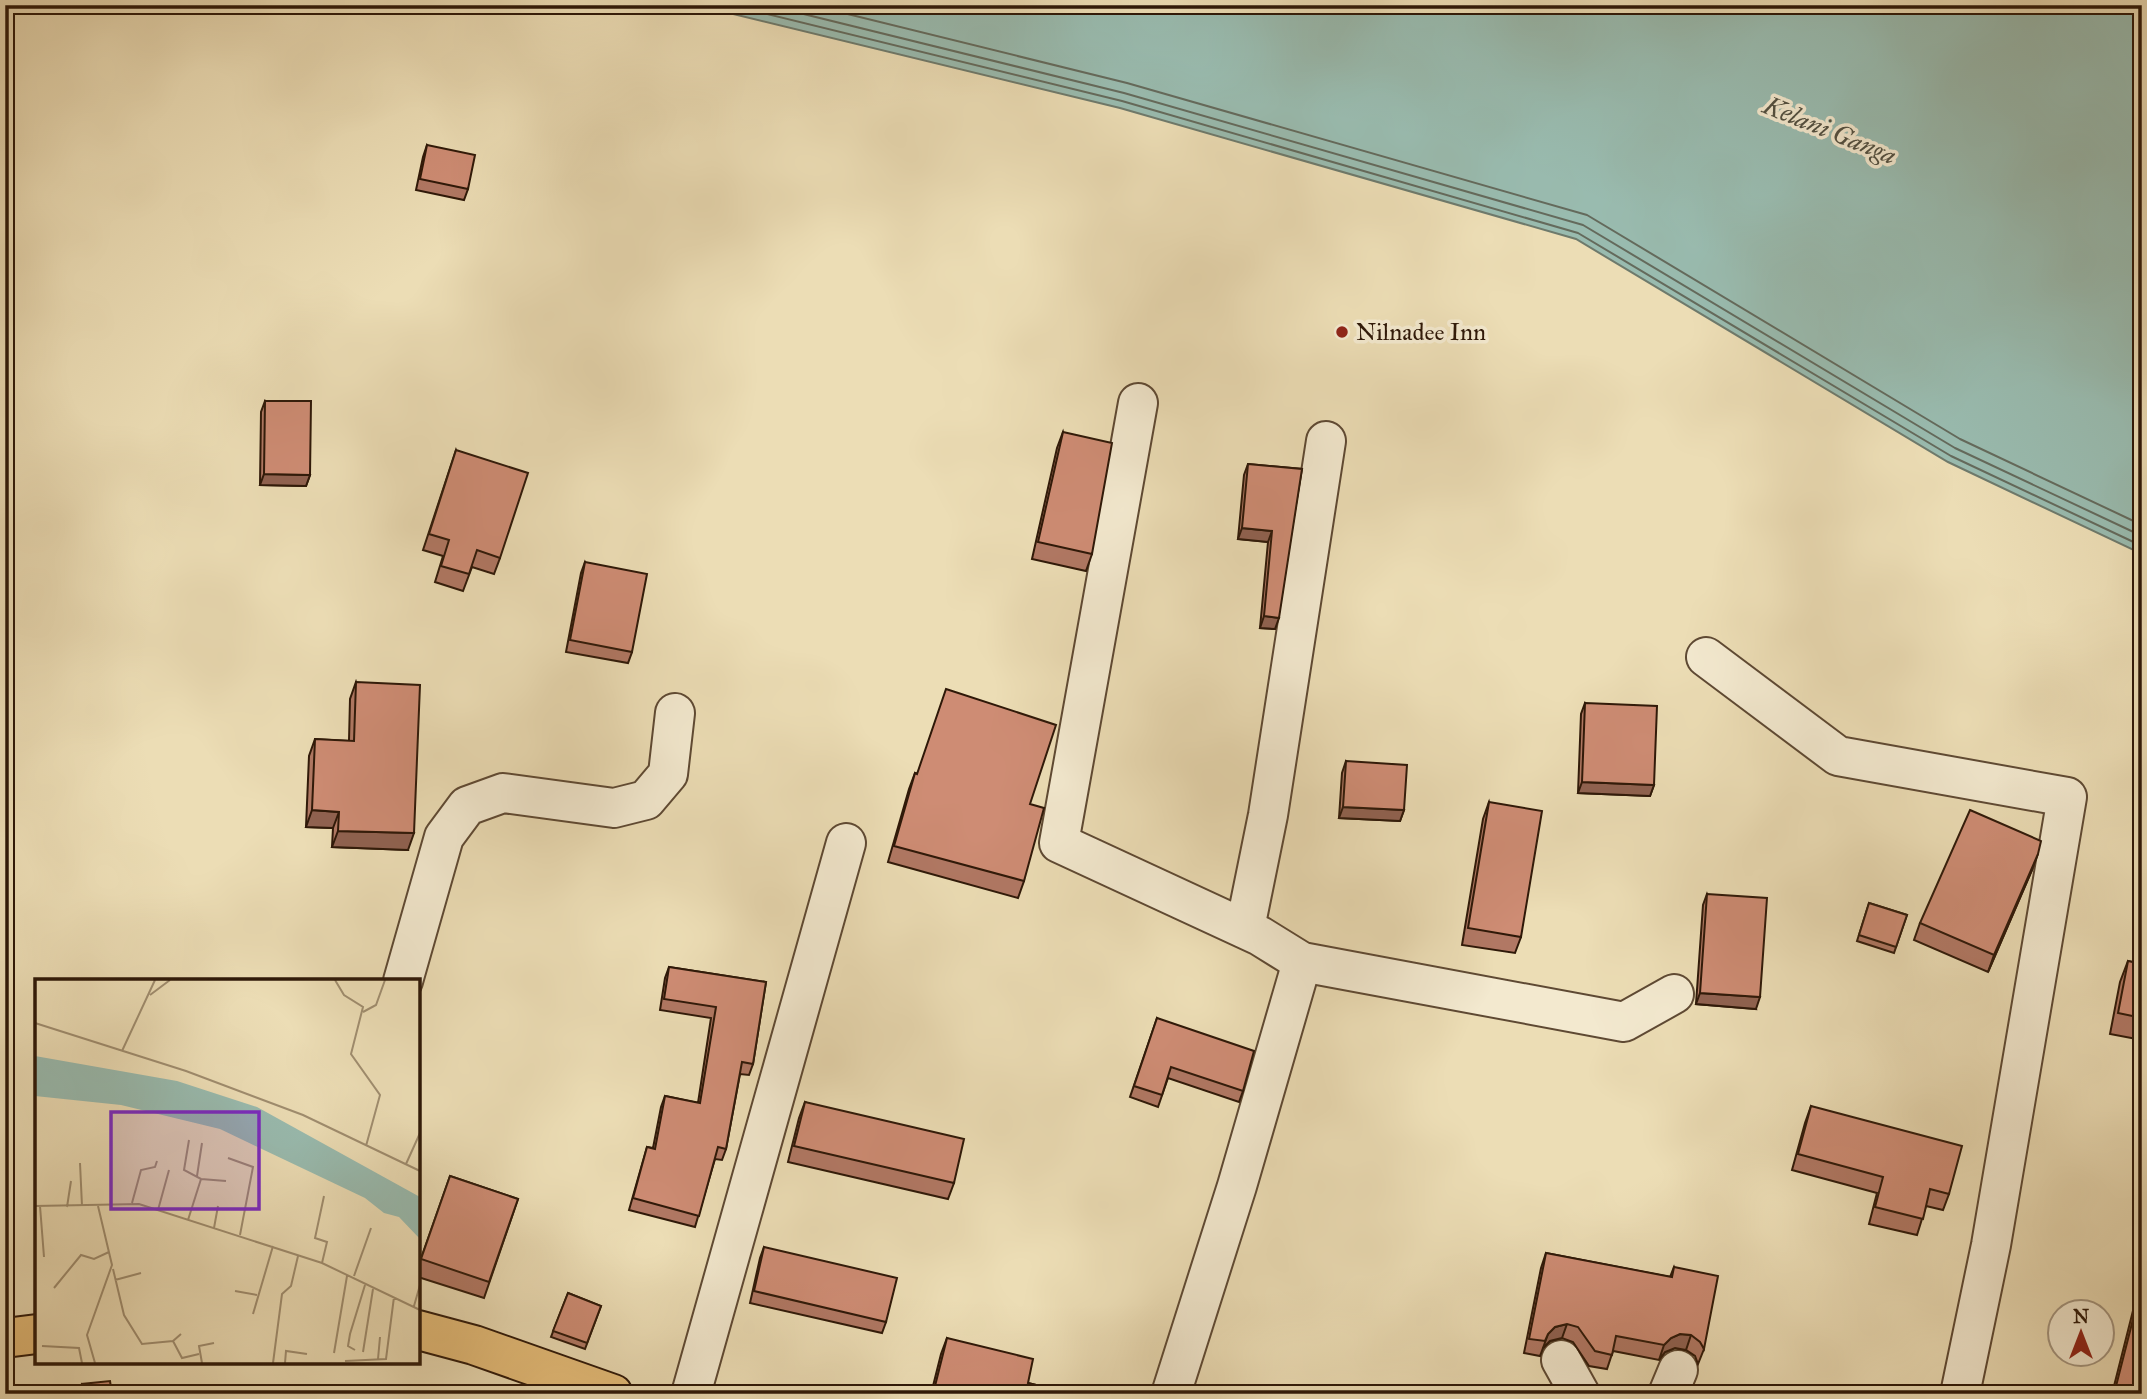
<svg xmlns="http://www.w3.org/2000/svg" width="2147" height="1399" font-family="'IM FELL Great Primer',serif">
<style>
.water{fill:#99bbaf;stroke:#6e7a6c;stroke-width:2}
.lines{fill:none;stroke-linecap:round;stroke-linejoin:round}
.shore{stroke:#646a5c;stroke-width:2}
.minor-casing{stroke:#5e4933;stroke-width:42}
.major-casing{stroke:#2e1808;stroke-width:42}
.minor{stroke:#f3e9cf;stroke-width:38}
.major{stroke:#e6be7a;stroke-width:38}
.wall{fill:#b17864;stroke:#2e1808;stroke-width:2}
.shaded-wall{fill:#906251;stroke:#2e1808;stroke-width:2}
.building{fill:#ce8c74;stroke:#2e1808;stroke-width:2}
.poi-dot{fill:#8f2418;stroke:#f3e9cf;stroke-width:2.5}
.labels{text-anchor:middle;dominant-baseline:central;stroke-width:7;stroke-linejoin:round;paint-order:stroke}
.poi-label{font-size:24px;fill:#2e1808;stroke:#f3e9cf;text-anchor:start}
.water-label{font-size:26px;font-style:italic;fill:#535142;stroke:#f3e9cf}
.inset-road{fill:none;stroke:#a08e70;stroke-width:2}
.view{fill:#7b2cbf;fill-opacity:0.15;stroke:#7b2cbf;stroke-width:3.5}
.inset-edge{fill:none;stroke:#2e1808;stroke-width:3.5}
</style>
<rect width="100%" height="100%" fill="#ecddb5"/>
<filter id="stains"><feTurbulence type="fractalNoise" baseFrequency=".00286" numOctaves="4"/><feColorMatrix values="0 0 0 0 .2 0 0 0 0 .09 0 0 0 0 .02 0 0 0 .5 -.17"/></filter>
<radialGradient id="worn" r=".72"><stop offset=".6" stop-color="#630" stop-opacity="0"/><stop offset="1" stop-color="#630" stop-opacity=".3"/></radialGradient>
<!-- water -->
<polygon class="water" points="696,5 2142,5 2142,554 1948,462 1576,239 1120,108"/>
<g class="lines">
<!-- shore -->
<g class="shore">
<polyline points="730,5 1122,101 1578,233 1951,456 2142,546"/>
<polyline points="767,5 1124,93 1583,225 1955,448 2142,536"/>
<polyline points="811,5 1127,83 1587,215 1960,439 2142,525"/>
</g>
<!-- minor casing -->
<g class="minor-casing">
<g id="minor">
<polyline points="1138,403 1059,843 1260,936 1302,962 1624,1022 1674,994"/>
<polyline points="1706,657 1838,756 2067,797 1991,1245 1960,1394"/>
<polyline points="1245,928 1268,815 1326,441"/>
<polyline points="403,981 444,837 467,806 503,793 614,808 646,800 668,774 675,713"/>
<polyline points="1561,1360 1580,1394"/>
<polyline points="691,1394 846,843"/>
<polyline points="1171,1394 1237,1186 1302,962"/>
<polyline points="1668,1394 1678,1370"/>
</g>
</g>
<!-- major casing -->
<g class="major-casing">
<g id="major">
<polyline points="418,1330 474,1345 613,1394"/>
<polyline points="5,1338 37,1334"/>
</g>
</g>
<!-- minor -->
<use href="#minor" class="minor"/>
<!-- major -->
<use href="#major" class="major"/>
</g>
<!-- wall -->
<g class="wall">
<polygon points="427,145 468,189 464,200 416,190 423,157"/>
<polygon points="265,401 310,475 306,486 260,485 261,412"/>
<polygon points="1063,432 1092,554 1086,571 1032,559 1057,448"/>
<polygon points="456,450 500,558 494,574 472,567 463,591 435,582 443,556 423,550"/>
<polygon points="1248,464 1302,469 1275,629 1260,628 1268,542 1238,539 1244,475"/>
<polygon points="585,562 632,652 628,663 566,652 581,573"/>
<polygon points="356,682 408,850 332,847 333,828 306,827 309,756 315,739 349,741 350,699"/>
<polygon points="1585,703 1654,785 1650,796 1578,793 1581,714"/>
<polygon points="1346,761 1404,810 1400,821 1339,818 1342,773"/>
<polygon points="915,773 1030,804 1024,881 1018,898 888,862 909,789"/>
<polygon points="1489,802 1521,937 1515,953 1462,945 1483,819"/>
<polygon points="2032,870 1988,972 1914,940 1920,923"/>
<polygon points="1707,894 1756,1009 1696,1004 1703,905"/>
<polygon points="1869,903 1907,915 1894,953 1857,941"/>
<polygon points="2128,961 2142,964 2142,1040 2110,1034 2120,982"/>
<polygon points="669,967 766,982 753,1064 749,1075 740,1074 726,1149 722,1160 715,1159 695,1227 629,1210 647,1147 653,1148 661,1107 665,1096 698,1103 711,1018 660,1010 665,978"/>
<polygon points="1157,1018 1243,1091 1239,1102 1168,1078 1158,1107 1130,1097"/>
<polygon points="805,1102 954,1183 948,1199 788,1162 799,1118"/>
<polygon points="1811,1106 1949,1194 1943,1210 1926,1206 1917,1235 1869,1224 1877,1193 1792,1170 1805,1123"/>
<polygon points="450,1176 518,1199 484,1298 418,1277 418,1267"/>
<polygon points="764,1247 886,1322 882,1333 750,1303 760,1258"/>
<polygon points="1546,1253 1670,1277 1674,1267 1704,1349 1698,1364 1695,1356 1686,1350 1675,1348 1665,1352 1659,1360 1613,1351 1607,1369 1589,1366 1573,1342 1562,1338 1550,1341 1543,1348 1540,1356 1524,1353 1541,1268"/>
<polygon points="2142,1275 2142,1394 2112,1394"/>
<polygon points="568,1293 601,1306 585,1349 551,1337"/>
<polygon points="947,1338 1028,1383 1073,1394 931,1394 941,1354"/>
<polygon points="82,1384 112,1394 79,1394"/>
</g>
<!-- shaded-wall -->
<g class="shaded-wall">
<polygon points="264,474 310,475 306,486 260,485"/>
<polygon points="1242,528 1272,531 1268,542 1238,539"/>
<polygon points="1264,616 1279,618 1275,629 1260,628"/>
<polygon points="1582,782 1654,785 1650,796 1578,793"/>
<polygon points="1343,807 1404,810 1400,821 1339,818"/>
<polygon points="312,810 339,812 333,828 306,827"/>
<polygon points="338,831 414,833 408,850 332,847"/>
<polygon points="2038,854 2032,870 1988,972 1994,955"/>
<polygon points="1700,993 1760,997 1756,1009 1696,1004"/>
<polygon points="1567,1324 1562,1338 1550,1341 1543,1348 1548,1334 1555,1327"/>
<polygon points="1680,1334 1691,1335 1686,1350 1675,1348 1665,1352 1659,1360 1664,1345 1671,1338"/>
</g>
<!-- building -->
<g class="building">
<polygon points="427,145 475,155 468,189 420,179"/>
<polygon points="265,401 311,401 310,475 264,474"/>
<polygon points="1063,432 1112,443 1092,554 1038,542"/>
<polygon points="456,450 528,473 500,558 477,550 469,574 441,566 449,540 429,534"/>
<polygon points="1248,464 1302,469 1279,618 1264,616 1272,531 1242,528"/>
<polygon points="585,562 647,574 632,652 570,640"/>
<polygon points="356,682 420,685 414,833 338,831 339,812 312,810 315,739 354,741"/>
<polygon points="946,689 1056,725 1030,804 1044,808 1024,881 894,846 915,773 917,774"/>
<polygon points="1585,703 1657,706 1654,785 1582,782"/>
<polygon points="1346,761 1407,765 1404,810 1343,807"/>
<polygon points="1489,802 1542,811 1521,937 1468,928"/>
<polygon points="1970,810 2041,841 2038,854 1994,955 1920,923"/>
<polygon points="1707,894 1767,898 1760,997 1700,993"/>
<polygon points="1869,903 1907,915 1896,947 1859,935"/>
<polygon points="2128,961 2142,964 2142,1018 2118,1013"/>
<polygon points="669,967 766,982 753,1064 742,1062 726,1149 718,1147 699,1216 633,1198 647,1147 655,1149 665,1096 700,1103 716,1007 664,999"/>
<polygon points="1157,1018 1254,1051 1243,1091 1171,1067 1162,1095 1134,1086"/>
<polygon points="805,1102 964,1139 954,1183 794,1146"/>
<polygon points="1811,1106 1962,1146 1949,1194 1930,1189 1923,1219 1875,1207 1883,1177 1798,1154"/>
<polygon points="450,1176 518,1199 489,1282 421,1259"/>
<polygon points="764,1247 897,1278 886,1322 754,1291"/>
<polygon points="1546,1253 1672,1277 1674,1267 1718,1276 1704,1349 1700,1342 1691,1335 1680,1334 1671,1338 1664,1345 1616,1336 1612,1355 1595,1351 1578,1327 1567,1324 1555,1327 1548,1334 1545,1341 1529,1339"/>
<polygon points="2142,1284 2142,1394 2114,1394"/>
<polygon points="568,1293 601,1306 587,1343 553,1331"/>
<polygon points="947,1338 1033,1359 1028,1383 1073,1394 933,1394"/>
<polygon points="110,1381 112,1394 84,1394 82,1384"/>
<polygon points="249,1390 250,1394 216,1394"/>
</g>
<!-- markers -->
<circle class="poi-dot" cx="1342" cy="332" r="7"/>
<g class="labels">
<!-- poi labels -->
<g class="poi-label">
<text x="1356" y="332">Nilnadee Inn</text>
</g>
<!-- water labels -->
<g class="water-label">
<text transform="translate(1830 130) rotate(22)">Kelani Ganga</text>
</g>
</g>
<!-- overview -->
<g transform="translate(35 979)">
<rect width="385" height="385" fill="#ecddb5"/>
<path d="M 0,77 L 142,102 L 222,128 L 385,218 L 385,260 L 364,238 L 349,234 L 330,219 L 185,150 L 86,126 L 0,117 Z" fill="#99bbaf"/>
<path class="inset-road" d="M 300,1 L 309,16 L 328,28 L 316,75 L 345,116 L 331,167M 115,16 L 135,1M 328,33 L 341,26 L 350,1M 0,44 L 151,92 L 268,136 L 385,192M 87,72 L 120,1M 154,161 L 149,191 L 166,200 L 191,202M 193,179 L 218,188 L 205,256M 45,184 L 47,227M 371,185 L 385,154M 162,197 L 167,164M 97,224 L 106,191 L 120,188 L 122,182M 0,227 L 104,225 L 287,284 L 385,331M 5,227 L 9,278M 32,228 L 36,202M 123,231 L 134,191M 153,241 L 166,200M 179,249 L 183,227M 287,284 L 292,263 L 280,259 L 289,217M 78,290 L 89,336 L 107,365 L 138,362 L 146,355M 319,297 L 336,249M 80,301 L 106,294M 19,309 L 46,276 L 59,280 L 74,273M 200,312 L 222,316M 379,327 L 385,306M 218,335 L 238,267M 138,362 L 147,379 L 164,375M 7,367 L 44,369 L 47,384M 320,371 L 313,367 L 315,355 L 330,306M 328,373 L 338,310M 299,374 L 312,297M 343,380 L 345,358M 310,382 L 351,380 L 359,318M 60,384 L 52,356 L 77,286 L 63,227M 167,384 L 164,367 L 179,364M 238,384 L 247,315 L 256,307 L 263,277M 250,384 L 251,372 L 272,375"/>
<path class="view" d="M 76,133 L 224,133 L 224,230 L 76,230 Z"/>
<rect width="385" height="385" class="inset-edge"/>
</g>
<!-- margin -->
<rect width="2147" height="1399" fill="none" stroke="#ecddb5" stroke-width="28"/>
<rect x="7" y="7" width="2133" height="1385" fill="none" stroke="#2e1808" stroke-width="3.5"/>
<rect x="14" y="14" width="2119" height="1371" fill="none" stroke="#2e1808" stroke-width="2"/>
<!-- north arrow -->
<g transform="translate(2081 1333)"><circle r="33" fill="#f3e9cf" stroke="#a4957f" stroke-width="2"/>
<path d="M0-5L12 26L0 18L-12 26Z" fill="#8f2418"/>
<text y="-10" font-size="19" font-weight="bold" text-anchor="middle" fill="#2e1808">N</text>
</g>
<rect width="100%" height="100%" filter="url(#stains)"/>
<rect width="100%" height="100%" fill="url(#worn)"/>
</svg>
